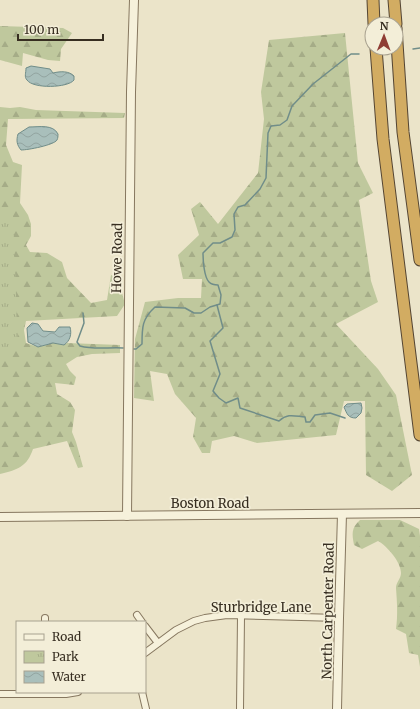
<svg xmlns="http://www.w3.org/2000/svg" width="420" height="709" font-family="Merriweather,serif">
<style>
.forest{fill:url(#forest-firs)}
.park{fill:url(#park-tufts)}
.water{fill:url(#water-waves);stroke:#708d89}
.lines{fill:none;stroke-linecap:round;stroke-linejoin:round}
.stream{stroke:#708d89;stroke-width:1.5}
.minor-casing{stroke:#86775f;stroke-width:8}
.tertiary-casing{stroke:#86775f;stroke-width:10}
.motorway-casing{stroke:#544533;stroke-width:13}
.minor{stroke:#f6f1db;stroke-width:6}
.tertiary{stroke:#f6f1db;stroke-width:8}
.motorway{stroke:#d2ac62;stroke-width:11}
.labels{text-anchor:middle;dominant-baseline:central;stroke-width:3.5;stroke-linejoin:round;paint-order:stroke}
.street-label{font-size:13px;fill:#372e21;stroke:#f3eed8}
</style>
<defs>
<pattern id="forest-firs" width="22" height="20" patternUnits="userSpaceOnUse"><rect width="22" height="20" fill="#bfc89d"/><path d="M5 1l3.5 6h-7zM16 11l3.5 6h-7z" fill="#a5ac87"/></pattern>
<pattern id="park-tufts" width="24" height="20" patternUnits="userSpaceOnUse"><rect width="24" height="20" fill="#bfc89d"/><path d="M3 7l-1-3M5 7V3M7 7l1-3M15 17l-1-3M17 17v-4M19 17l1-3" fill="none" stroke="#a5ac87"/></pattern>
<pattern id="water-waves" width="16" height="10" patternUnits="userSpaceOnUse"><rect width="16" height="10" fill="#a9bfbb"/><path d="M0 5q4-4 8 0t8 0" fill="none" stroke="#92a4a0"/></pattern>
</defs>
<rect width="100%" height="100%" fill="#ebe4c9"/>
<!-- forest -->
<g class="forest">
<polygon points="0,26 63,28 72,33 61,49 60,61 48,60 23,53 22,66 0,60"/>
<polygon points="345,33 358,163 373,193 359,200 371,281 378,302 336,324 378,369 396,395 412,475 392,491 366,475 365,401 344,401 336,435 257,443 234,436 212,441 210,453 202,453 193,437 196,418 175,394 167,374 150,371 154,401 134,398 135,339 145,302 178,298 201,298 202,279 183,279 178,255 199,235 191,209 200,202 218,224 258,173 264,119 261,92 269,40"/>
<path d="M 0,107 L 10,108 L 20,107 L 36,110 L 125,113 L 124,118 L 8,119 L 6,145 L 13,162 L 22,165 L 20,203 L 28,215 L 31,224 L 31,236 L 26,245 L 30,252 L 47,253 L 62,262 L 67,278 L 91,303 L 107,300 L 111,275 L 118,278 L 125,304 L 117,316 L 26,321 L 24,330 L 26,343 L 38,347 L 53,343 L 64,345 L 67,343 L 120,345 L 120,353 L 92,354 L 77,357 L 66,364 L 70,371 L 76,377 L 74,385 L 55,383 L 57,394 L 70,402 L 75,410 L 72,432 L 76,442 L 83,467 L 78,468 L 67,441 L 33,449 C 27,467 17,470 0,474 L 0,348 L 2,348 L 0,308 Z"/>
<path d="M 360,520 L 400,520 L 419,529 L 420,536 L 420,667 L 418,655 L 409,653 L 406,634 L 396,629 C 398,615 397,602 396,588 C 396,582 401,579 401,573 C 401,562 387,546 378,541 L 362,549 L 354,545 C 352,534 351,528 360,520 Z"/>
</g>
<!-- park -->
<polygon class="park" points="0,216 13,216 18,348 0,348"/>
<!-- water -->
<g class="water">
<path d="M 31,66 L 50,69 L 53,73 C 61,71 69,71 74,76 L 74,80 C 68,88 33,89 27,80 C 24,77 26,73 26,68 Z"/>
<path d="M 29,127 C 39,127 53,124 58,134 C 58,136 58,138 57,140 C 54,145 28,150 21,150 C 17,145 16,141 18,134 Z"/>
<path d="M 32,323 L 38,324 L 43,331 L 55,332 L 59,327 L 70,327 C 72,334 70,341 64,345 L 53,343 L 38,347 L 28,342 L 27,328 Z"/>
<path d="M 361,403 L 362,408 L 361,413 L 356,418 C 348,418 347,414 344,407 L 347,404 Z"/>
</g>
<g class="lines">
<!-- stream -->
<g class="stream">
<polyline points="413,49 420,48"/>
<path d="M 217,305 L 223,328 L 210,341 L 220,374 L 213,391 L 219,398 L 226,403 L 238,398 L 240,408 L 279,421 C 288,413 294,416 305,417 L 306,422 L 310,422 L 315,415 L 330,413 L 345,418"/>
<path d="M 83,313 L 84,323 L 77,342 L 80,346 C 95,350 109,347 123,348"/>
<path d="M 134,349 L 136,349 L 142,344 C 142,327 142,319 155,307 L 185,308 L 194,313 L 201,313 L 210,307 L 220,304 L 221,295 L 218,285 C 215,285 211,284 209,282 C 204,277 203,260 203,253 L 213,243 L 220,243 L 232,237 L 235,230 L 234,214 L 238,207 L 245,205 L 260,189 L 266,178 L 268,133 L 271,126 L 280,125 L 287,120 L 292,106 L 313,84 L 351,54 L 359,54"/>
</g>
<!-- minor casing -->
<g class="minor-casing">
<g id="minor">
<polyline points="137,615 142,622"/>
<polyline points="45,622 45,618"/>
<polyline points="145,626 158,643"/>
<polyline points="145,653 176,630 194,621 205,618 227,615 339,618"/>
<polyline points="142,692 146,709"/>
<polyline points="0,694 66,694 78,692"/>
<polyline points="240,709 241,616"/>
</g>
</g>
<!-- tertiary casing -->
<g class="tertiary-casing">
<g id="tertiary">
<polyline points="127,516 131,92 134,0"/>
<polyline points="0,517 420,513"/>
<polyline points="337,709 339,618 342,514"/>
</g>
</g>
<!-- motorway casing -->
<g class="motorway-casing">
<g id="motorway">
<polyline points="373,0 374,24"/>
<polyline points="394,0 396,24"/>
<polyline points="396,28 403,132 420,260"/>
<polyline points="376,48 383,139 420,435"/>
</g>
</g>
<!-- minor -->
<use href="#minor" class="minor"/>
<!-- tertiary -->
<use href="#tertiary" class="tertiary"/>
<!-- motorway -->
<use href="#motorway" class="motorway"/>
</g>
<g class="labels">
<!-- street labels -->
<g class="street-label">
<text transform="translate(117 258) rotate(-89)">Howe Road</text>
<text x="210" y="503">Boston Road</text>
<text x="261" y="607">Sturbridge Lane</text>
<text transform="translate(328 611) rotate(-89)">North Carpenter Road</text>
</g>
</g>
<!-- legend -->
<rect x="16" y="621" width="130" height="72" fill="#f3eed8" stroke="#a8a18f"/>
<rect x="24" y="634" width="20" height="6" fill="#f6f1db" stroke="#a8a18f"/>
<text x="52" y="641" font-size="12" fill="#372e21">Road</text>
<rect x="24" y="651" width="20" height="12" fill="url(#park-tufts)" stroke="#a8a18f"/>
<text x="52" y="661" font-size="12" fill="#372e21">Park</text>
<rect x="24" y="671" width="20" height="12" fill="url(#water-waves)" stroke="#a8a18f"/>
<text x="52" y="681" font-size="12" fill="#372e21">Water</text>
<!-- north arrow -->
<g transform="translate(384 36) rotate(1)"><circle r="19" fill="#f3eed8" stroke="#a8a18f"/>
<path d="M0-3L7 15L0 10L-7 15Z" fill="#8f3d34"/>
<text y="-6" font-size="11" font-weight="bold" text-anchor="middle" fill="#372e21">N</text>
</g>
<!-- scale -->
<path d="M18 34v6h85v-6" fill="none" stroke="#372e21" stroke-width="2"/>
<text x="24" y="34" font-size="12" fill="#372e21" stroke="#f3eed8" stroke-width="3" paint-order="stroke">100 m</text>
</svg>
